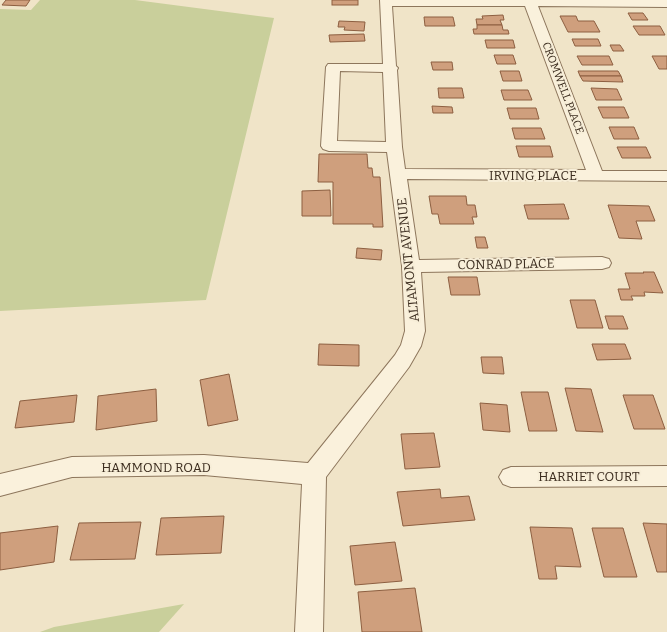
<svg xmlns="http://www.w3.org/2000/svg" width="667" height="632" font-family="Bitter,serif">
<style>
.green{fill:#c9cf9b}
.building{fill:#cf9f7d;stroke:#8d5f41}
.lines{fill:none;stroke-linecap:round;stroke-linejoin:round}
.minor-casing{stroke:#8d765c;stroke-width:2}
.minor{fill:#faf1dc;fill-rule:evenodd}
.labels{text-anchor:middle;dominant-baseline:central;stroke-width:4;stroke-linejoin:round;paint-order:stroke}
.far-street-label{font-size:11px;fill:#3d2e20;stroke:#f7eed8}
.street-label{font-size:13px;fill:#3d2e20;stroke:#f7eed8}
</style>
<rect width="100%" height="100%" fill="#f0e4c8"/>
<!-- green -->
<g class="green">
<polygon points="40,0 135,0 274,18 206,300 0,311 0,9 31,10"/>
<polygon points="184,604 159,632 40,632 54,627"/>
</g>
<!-- building -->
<g class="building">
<polygon points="6,0 30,0 26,6 2,5"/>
<rect x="332" y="0" width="26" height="5"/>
<polygon points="628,13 643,13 648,20 632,20"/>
<polygon points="503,15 504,20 500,20 502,25 477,25 476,19 483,19 482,16"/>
<polygon points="560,16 576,16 578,21 594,21 600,32 568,32"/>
<polygon points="424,17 453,17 455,26 425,26"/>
<polygon points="339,21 365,22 364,31 344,30 345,27 338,27"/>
<polygon points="477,25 502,25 503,30 508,30 509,34 474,34 473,29 477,29"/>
<polygon points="633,26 660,26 665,35 639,35"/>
<polygon points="364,34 365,41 330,42 329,35"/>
<polygon points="572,39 598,39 601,46 575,46"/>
<polygon points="485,40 513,40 515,48 487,48"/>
<polygon points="610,45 620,45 624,51 613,51"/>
<polygon points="494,55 513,55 516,64 497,64"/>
<polygon points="577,56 609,56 613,65 582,65"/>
<polygon points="652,56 667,56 667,69 659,69"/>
<polygon points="431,62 452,62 453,70 433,70"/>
<polygon points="500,71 519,71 522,81 503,81"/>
<polygon points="578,71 618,71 621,76 580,76"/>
<polygon points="580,76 621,76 623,82 583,81"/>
<polygon points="438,88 462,88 464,98 439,98"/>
<polygon points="591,88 617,89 622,100 596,100"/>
<polygon points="501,90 528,90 532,100 504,100"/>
<polygon points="432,106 452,107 453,113 433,113"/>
<polygon points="598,107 624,107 629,118 603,118"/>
<polygon points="507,108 536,108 539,119 510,119"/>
<polygon points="609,127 634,127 639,139 614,139"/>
<polygon points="512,128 541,128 545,139 515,139"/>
<polygon points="516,146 550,146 553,157 519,157"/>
<polygon points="617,147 646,147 651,158 622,158"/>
<polygon points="319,154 367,154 368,168 372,168 373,177 380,177 383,227 373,227 373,224 333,224 333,182 318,182"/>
<polygon points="330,190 331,216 302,216 302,191"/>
<polygon points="429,196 466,196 467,205 475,205 477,217 472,217 474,224 440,224 438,214 432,214"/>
<polygon points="564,204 569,219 528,219 524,205"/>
<polygon points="608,205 649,206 655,221 636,221 642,239 619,238"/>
<polygon points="475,237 485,237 488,248 477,248"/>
<polygon points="357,248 382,250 381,260 356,258"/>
<polygon points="643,272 654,272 663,293 644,292 645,296 631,296 633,300 621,300 618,289 630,289 625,273 644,273"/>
<polygon points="448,277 477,277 480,295 451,295"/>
<polygon points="570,300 595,300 603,328 577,328"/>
<polygon points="605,316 623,316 628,329 609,329"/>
<polygon points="319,344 359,345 359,366 318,365"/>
<polygon points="592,344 625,344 631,359 597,360"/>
<polygon points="481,357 502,357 504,374 483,373"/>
<polygon points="229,374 238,420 208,426 200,380"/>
<polygon points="565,388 591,389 603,432 576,431"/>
<polygon points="156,389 157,421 96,430 98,396"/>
<polygon points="521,392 548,392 557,431 529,431"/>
<polygon points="77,395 74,422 15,428 20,401"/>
<polygon points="623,395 653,395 665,429 634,429"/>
<polygon points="480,403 507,405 510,432 483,430"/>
<polygon points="434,433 440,467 405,469 401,434"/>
<polygon points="440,489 441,498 469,496 475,520 403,526 397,492"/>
<polygon points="224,516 221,553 156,555 161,518"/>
<polygon points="141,522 135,559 70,560 79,523"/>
<polygon points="643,523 667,524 667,572 657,572"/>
<polygon points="58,526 54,562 0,570 0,533"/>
<polygon points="530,527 572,528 581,567 555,566 557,579 539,579"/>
<polygon points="592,528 623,528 637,577 604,577"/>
<polygon points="395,542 402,581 355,585 350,546"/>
<polygon points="415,588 422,632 362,632 358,592"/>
</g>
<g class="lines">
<!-- minor casing -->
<g class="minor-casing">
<g id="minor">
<path d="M 380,0 L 667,0 L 667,7 L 538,6 L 602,171 L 667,171 L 667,181 L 407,179 L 419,260 L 602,257 L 609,259 L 611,263 L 609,267 L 602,269 L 421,272 L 425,331 L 421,346 L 409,367 L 326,477 L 323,632 L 295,632 L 302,484 L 204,475 L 72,477 L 0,496 L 0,474 L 72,457 L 204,455 L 308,463 L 395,355 L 401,345 L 405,331 L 402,266 L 387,152 L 329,151 L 323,149 L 321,146 L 326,67 L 328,64 L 383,64 ZM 392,6 L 525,6 L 586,170 L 405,169 L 402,147 L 397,70 L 398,68 L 396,66 ZM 340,71 L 383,72 L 386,142 L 337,141 Z"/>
<polygon points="667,466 667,486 511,487 503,484 499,477 503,470 511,467"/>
</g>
</g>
<!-- minor -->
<use href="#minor" class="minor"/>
</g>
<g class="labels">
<!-- far-street labels -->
<g class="far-street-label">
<text transform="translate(563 88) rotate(69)">CROMWELL PLACE</text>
</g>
<!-- street labels -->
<g class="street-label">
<text x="533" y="175">IRVING PLACE</text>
<text transform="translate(408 260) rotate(-96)">ALTAMONT AVENUE</text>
<text transform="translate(506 264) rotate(-1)">CONRAD PLACE</text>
<text x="156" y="467">HAMMOND ROAD</text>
<text x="589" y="476">HARRIET COURT</text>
</g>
</g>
</svg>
